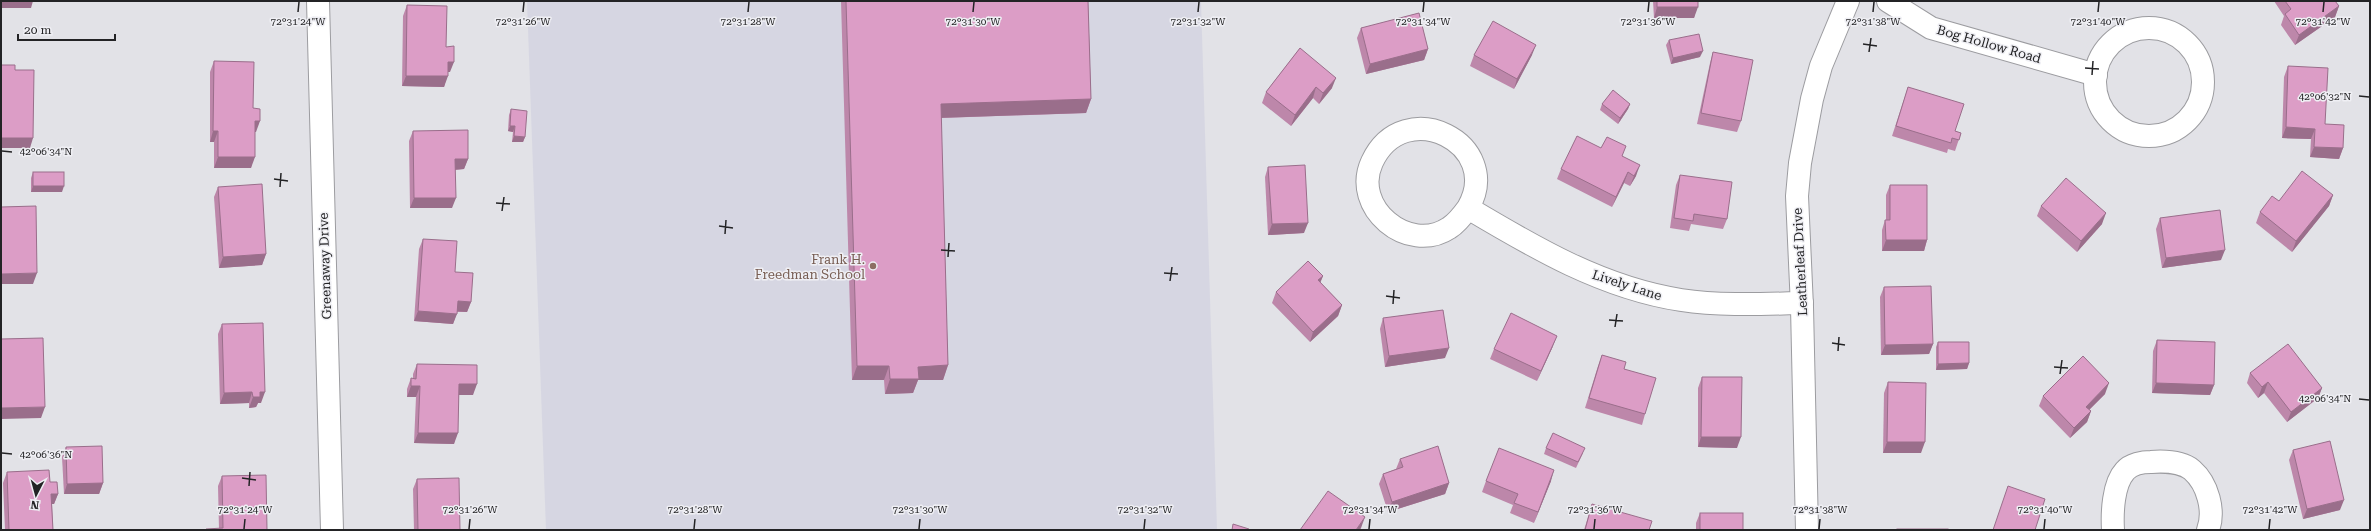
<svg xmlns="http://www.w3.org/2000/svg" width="2371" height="531" font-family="'Roboto Serif',serif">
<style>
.built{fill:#d6d6e2}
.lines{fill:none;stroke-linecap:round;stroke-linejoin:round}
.street-casing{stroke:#9c9ca0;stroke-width:24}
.street{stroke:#fff;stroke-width:22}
.wall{fill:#bd87aa}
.shaded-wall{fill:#9a6e8b}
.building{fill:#dc9dc6;stroke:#9a6e8b}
.ticks{fill:none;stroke:#232325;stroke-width:1.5}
.education-dot{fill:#8d6e63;stroke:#efeff4;stroke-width:1.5}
.labels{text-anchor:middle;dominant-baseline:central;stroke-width:3;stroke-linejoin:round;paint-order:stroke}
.street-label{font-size:13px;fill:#232325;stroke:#efeff4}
.education-label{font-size:13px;fill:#785e54;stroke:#efeff4;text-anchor:end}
.ticks-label{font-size:10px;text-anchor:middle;fill:#232325;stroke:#efeff4;stroke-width:3;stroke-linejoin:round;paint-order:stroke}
</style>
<rect width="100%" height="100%" fill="#e2e2e7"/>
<!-- built -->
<polygon class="built" points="527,1 1201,1 1217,530 546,530"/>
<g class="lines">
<!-- street casing -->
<g class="street-casing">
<g id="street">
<polyline points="318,1 332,530"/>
<polyline points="1888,1 1931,28 2096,75"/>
<circle cx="2149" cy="82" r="54"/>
<path d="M 1468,208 C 1505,144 1404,93 1372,162 C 1351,207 1408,255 1449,228 C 1457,223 1463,215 1468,208 C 1535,248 1603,288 1681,300 C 1721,306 1762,304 1802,303"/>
<polyline points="1807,530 1802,307 1797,196 1800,163 1812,99 1821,66 1848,1"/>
<path d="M 2113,530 C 2112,513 2113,484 2125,471 C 2131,464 2143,462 2151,462 C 2164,461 2182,462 2192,470 C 2208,484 2215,511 2208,530"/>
</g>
</g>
<!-- street -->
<use href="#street" class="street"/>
</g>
<!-- wall -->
<g class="wall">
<polygon points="841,1 1088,1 1091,99 1086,113 941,118 948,365 943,380 918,380 913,393 885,394 884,380 852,380"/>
<polygon points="1653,1 1698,1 1694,18 1654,18"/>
<polygon points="2274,1 2335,1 2339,6 2335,17 2295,45 2281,25 2284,16"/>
<polygon points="407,5 446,47 450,72 448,72 444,87 402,86 403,16"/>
<polygon points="1361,28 1428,49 1424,60 1366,74 1357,38"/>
<polygon points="1669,40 1700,57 1671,64 1666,45"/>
<polygon points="1300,48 1332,88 1319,104 1313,98 1291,126 1262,103 1266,92"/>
<polygon points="1713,52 1741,121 1737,132 1697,124 1710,63"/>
<polygon points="1474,55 1532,55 1514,89 1470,66"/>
<polygon points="214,61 253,108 256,132 255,132 251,168 214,168 214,142 210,142 210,72"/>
<polygon points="2288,66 2325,124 2343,148 2339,159 2310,157 2311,139 2282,138 2284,77"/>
<polygon points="1908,87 1955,131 1961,133 1955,151 1948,149 1947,153 1892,136"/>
<polygon points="1602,104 1630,104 1628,109 1618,124 1600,110"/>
<polygon points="511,109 525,137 523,142 512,142 513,132 508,131 509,115"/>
<polygon points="413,131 468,159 464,169 455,170 452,208 410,208 409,141"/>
<polygon points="1601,148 1622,156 1636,176 1630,186 1624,183 1612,207 1557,179 1561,169"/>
<polygon points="1268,167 1304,233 1268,235 1265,177"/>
<polygon points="33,172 62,192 31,192 31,178"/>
<polygon points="1680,175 1727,219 1723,229 1691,224 1689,231 1670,228 1676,185"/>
<polygon points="1890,185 1927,240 1924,251 1882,251 1882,230 1885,220 1886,220 1886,195"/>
<polygon points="218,187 266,254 262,265 219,268 214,197"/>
<polygon points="2333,195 2329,206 2292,252 2256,223 2260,212"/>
<polygon points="2041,206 2102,224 2077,252 2037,216"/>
<polygon points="2160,218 2221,260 2162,268 2156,229"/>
<polygon points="423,239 455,272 471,302 467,312 457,312 453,324 414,321 419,249"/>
<polygon points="1323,276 1320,282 1342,305 1338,316 1310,342 1272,303 1276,292"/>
<polygon points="1884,287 1933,344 1929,354 1881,355 1880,297"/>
<polygon points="1383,318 1445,358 1385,367 1380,329"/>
<polygon points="222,324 261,403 258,403 256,407 249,408 249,403 220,404 218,334"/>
<polygon points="2157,340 2214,385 2210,395 2152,393 2153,351"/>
<polygon points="1938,342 1969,363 1967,369 1936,370 1936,347"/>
<polygon points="1553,346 1537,381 1490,359 1494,349"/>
<polygon points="1602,355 1624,369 1645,414 1642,425 1585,408 1598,366"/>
<polygon points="417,364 473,395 459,395 454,444 414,443 416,397 407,397 407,389 411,378 413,379 413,374"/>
<polygon points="2250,373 2322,388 2318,398 2287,422 2264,393 2258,398 2247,383"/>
<polygon points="1702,377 1737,448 1698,447 1698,388"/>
<polygon points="1888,382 1921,453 1883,453 1884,393"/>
<polygon points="2105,394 2089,410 2091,411 2087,422 2070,438 2039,406 2043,396"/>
<polygon points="66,447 103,483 99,494 64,494 62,457"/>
<polygon points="1546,448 1583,453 1576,468 1544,454"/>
<polygon points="2293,450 2340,510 2303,519 2289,460"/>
<polygon points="1400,459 1449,483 1445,494 1388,512 1379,484 1383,474 1396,469"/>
<polygon points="7,472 50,482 58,494 54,504 52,504 53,530 5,530 3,483"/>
<polygon points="222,476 267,530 206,530 206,529 219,529 218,486"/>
<polygon points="417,479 460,530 414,530 413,489"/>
<polygon points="1486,481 1551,481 1534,523 1510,513 1513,505 1482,492"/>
<polygon points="1592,504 1649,530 1584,530"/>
<polygon points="1700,513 1743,530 1696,530 1696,523"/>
</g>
<!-- shaded-wall -->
<g class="shaded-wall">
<polygon points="1,1 33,1 31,8 1,8"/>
<polygon points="201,1 244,1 201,2"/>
<polygon points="2339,6 2335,17 2295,45 2299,35"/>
<polygon points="1657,7 1698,7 1694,18 1654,18"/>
<polygon points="1536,45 1532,55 1514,89 1517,79"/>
<polygon points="1428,49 1424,60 1366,74 1370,64"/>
<polygon points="1703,51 1700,57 1671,64 1673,58"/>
<polygon points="448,62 454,62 450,72 445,72"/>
<polygon points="406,76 448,76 444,87 402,86"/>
<polygon points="1336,78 1332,88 1319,104 1323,93"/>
<polygon points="1316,87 1313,98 1291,126 1295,115"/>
<polygon points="1091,99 1086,113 936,118 941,104"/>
<polygon points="1630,104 1628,109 1618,124 1620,118"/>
<polygon points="255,121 260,121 256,132 251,132"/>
<polygon points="510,126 515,126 513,132 508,131"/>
<polygon points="2286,127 2315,129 2311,139 2282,138"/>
<polygon points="213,131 218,131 214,142 210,142"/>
<polygon points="514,136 525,137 523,142 512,142"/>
<polygon points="1,138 33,138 30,148 1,148"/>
<polygon points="2314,147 2343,148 2339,159 2310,157"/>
<polygon points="218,157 255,157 251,168 214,168"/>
<polygon points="455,159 468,159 464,169 451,170"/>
<polygon points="1640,165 1636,176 1630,186 1634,176"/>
<polygon points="1628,172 1624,183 1612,207 1616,197"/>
<polygon points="33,186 64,186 62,192 31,192"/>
<polygon points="2333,195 2329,206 2292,252 2296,241"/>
<polygon points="414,198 456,198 452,208 410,208"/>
<polygon points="2106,213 2102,224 2077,252 2081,241"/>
<polygon points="1308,223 1304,233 1268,235 1272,224"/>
<polygon points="1886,240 1927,240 1924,251 1882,251"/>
<polygon points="2225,250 2221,260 2162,268 2166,258"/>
<polygon points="266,254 262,265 219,268 223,257"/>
<polygon points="37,273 33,284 1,284 1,274"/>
<polygon points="1323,276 1319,286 1318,280"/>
<polygon points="458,301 471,302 467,312 454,311"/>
<polygon points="1342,305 1338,316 1310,342 1313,332"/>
<polygon points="418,311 457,314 453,324 414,321"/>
<polygon points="1557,336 1553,346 1537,381 1541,371"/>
<polygon points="1933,344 1929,354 1881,355 1885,345"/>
<polygon points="1449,348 1445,358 1385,367 1389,356"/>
<polygon points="1969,363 1967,369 1936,370 1938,364"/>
<polygon points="948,365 943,380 918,380 913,393 885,394 890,379 918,367"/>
<polygon points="857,366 889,366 884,380 852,380"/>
<polygon points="2268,382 2264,393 2258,398 2262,387"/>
<polygon points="2109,383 2105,394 2082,417 2086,407"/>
<polygon points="2156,383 2214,385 2210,395 2152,393"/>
<polygon points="459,384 477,384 473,395 456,395"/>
<polygon points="411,386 420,386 416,397 407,397"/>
<polygon points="2322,388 2318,398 2287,422 2291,412"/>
<polygon points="252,392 249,403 220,404 224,393"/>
<polygon points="260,392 265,392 261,403 258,403 256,407 249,408 253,397"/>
<polygon points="45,407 41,418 1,419 1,408"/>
<polygon points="2091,411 2087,422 2070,438 2074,428"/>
<polygon points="418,433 458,433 454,444 414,443"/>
<polygon points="1701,437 1741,437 1737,448 1698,447"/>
<polygon points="1887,442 1925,442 1921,453 1883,453"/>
<polygon points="1554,470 1551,481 1534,523 1538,512"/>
<polygon points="103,483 99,494 64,494 67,484"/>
<polygon points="1449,483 1445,494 1388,512 1392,502"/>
<polygon points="51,494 58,494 54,504 48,504"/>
<polygon points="2344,500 2340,510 2303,519 2307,509"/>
<polygon points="1365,517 1361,528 1360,530 1356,530"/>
</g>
<!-- building -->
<g class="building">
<polygon points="846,1 1088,1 1091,99 941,104 948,365 918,367 919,379 890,379 889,366 857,366"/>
<rect x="1657" y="1" width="41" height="6"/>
<polygon points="2285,1 2335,1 2339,6 2299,35 2285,14 2291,9"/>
<polygon points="407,5 447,6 446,47 454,46 454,62 448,62 448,76 406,76"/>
<polygon points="1419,13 1428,49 1370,64 1361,28"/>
<polygon points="1493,21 1536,45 1517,79 1474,55"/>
<polygon points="1699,34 1703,51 1673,58 1669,40"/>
<polygon points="1300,48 1336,78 1323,93 1316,87 1295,115 1266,92"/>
<polygon points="1713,52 1753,60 1741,121 1701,113"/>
<polygon points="214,61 254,62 253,108 260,109 260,121 255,121 255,157 218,157 218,131 213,131"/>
<polygon points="1,65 15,65 15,70 34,70 33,138 1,138"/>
<polygon points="2288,66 2328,68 2325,124 2344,125 2343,148 2314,147 2315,129 2286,127"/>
<polygon points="1908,87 1964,104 1955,131 1961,133 1959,140 1952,138 1951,143 1896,126"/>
<polygon points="1613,90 1630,104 1620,118 1602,104"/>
<polygon points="511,109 527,111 525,137 514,136 515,126 510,126"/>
<polygon points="468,130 468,159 455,159 456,198 414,198 413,131"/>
<polygon points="1577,136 1601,148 1607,137 1626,146 1622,156 1640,165 1634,176 1628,172 1616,197 1561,169"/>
<polygon points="1305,165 1308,223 1272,224 1268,167"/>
<polygon points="2302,171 2333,195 2296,241 2260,212 2272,196 2279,201"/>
<rect x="33" y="172" width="31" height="14"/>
<polygon points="1680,175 1732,182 1727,219 1694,214 1693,221 1674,218"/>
<polygon points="2066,178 2106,213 2081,241 2041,206"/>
<polygon points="262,184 266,254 223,257 218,187"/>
<polygon points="1890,185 1927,185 1927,240 1886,240 1885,220 1890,220"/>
<polygon points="36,206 37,273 1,274 1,207"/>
<polygon points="2220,210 2225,250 2166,258 2160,218"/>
<polygon points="423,239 457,241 455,272 473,273 471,302 458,301 457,314 418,311"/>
<polygon points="1308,261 1323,276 1318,280 1342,305 1313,332 1276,292"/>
<polygon points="1931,286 1933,344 1885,345 1884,287"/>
<polygon points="1443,310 1449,348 1389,356 1383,318"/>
<polygon points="1511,313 1557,336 1541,371 1494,349"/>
<polygon points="263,323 265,392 260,392 260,397 253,397 252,392 224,393 222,324"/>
<polygon points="43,338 45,407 1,408 1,339"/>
<polygon points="2157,340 2215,342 2214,385 2156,383"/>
<polygon points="1938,342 1969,342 1969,363 1938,364"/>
<polygon points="2288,344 2322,388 2291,412 2268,382 2262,387 2250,373"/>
<polygon points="1602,355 1626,362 1624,369 1656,378 1645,414 1589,398"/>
<polygon points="2083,356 2109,383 2086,407 2091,411 2074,428 2043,396"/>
<polygon points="417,364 477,365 477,384 459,384 458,433 418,433 420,386 411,386 411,378 416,379"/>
<polygon points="1702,377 1742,377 1741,437 1701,437"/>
<polygon points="1888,382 1926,383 1925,442 1887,442"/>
<polygon points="1553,433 1585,448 1578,462 1546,448"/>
<polygon points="2330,441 2344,500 2307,509 2293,450"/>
<polygon points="102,446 103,483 67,484 66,447"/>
<polygon points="1438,446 1449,483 1392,502 1383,474 1403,467 1400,459"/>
<polygon points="1499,448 1554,470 1538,512 1514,503 1518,494 1486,481"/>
<polygon points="49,470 50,482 57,482 58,494 51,494 53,530 9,530 7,472"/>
<polygon points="266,475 267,530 206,530 206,529 223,528 222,476"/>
<polygon points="459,478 460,530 418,530 417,479"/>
<polygon points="2008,486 2045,499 2035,530 1993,530"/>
<polygon points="1328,491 1365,517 1356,530 1300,530"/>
<polygon points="1592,504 1652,521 1649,530 1585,530"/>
<rect x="1700" y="513" width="43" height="17"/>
<polygon points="1233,524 1249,529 1249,530 1232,530"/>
<rect x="1897" y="529" width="51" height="1"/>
</g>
<!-- ticks -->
<path class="ticks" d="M 298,12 L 299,2M 523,12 L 524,2M 748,12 L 749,2M 973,12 L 974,2M 1198,12 L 1199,2M 1423,12 L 1424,2M 1648,12 L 1649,2M 1873,12 L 1874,2M 2098,12 L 2099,2M 2323,12 L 2324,2M 1863,44 L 1877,46M 1869,52 L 1871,38M 2085,68 L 2099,69M 2092,75 L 2093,61M 2359,96 L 2369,97M 2,151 L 12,152M 274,179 L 288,181M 280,187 L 281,173M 496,203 L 510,204M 502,211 L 504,197M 719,226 L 733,228M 725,234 L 726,220M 941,250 L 955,251M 948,257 L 949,243M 1164,273 L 1178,274M 1170,281 L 1172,267M 1386,296 L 1400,298M 1393,304 L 1394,290M 1609,320 L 1623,321M 1615,327 L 1617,314M 1832,343 L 1845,345M 1838,351 L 1839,337M 2054,367 L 2068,368M 2060,374 L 2062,360M 2359,399 L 2369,400M 2,453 L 12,454M 242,478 L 256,480M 249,486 L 250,472M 244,529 L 245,519M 469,529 L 470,519M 694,529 L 695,519M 919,529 L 920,519M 1144,529 L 1145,519M 1369,529 L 1370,519M 1594,529 L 1595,519M 1819,529 L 1820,519M 2044,529 L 2045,519M 2269,529 L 2270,519"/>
<!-- markers -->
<circle class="education-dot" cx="873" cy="266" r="4"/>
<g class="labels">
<!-- street labels -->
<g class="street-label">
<text transform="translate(1989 44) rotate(16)">Bog Hollow Road</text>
<text transform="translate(1800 262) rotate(-93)">Leatherleaf Drive</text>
<text transform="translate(325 266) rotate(-92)">Greenaway Drive</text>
<text transform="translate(1627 285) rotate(18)">Lively Lane</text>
</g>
<!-- education labels -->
<g class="education-label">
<text x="865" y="259">Frank H.<tspan x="865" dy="15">Freedman School</tspan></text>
</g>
</g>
<g class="ticks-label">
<text x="298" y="25">72°31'24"W</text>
<text x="523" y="25">72°31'26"W</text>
<text x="748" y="25">72°31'28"W</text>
<text x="973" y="25">72°31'30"W</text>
<text x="1198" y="25">72°31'32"W</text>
<text x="1423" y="25">72°31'34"W</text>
<text x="1648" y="25">72°31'36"W</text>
<text x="1873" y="25">72°31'38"W</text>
<text x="2098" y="25">72°31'40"W</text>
<text x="2323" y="25">72°31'42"W</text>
<text x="2325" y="100">42°06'32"N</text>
<text x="46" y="155">42°06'34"N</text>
<text x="2325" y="402">42°06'34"N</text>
<text x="46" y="458">42°06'36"N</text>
<text x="245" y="513">72°31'24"W</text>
<text x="470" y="513">72°31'26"W</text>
<text x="695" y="513">72°31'28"W</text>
<text x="920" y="513">72°31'30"W</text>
<text x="1145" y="513">72°31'32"W</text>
<text x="1370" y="513">72°31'34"W</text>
<text x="1595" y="513">72°31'36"W</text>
<text x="1820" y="513">72°31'38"W</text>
<text x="2045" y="513">72°31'40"W</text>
<text x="2270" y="513">72°31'42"W</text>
</g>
<!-- border -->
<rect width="2371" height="531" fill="none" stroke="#232325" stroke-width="4"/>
<!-- north arrow -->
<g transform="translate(36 495) rotate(186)" stroke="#efeff4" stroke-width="3" paint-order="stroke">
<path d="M0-3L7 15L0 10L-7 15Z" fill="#232325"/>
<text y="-6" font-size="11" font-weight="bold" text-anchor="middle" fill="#232325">N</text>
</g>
<!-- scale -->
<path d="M18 34v6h97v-6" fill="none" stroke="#232325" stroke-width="2"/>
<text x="24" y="34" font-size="12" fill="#232325" stroke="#efeff4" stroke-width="3" paint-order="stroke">20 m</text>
</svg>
